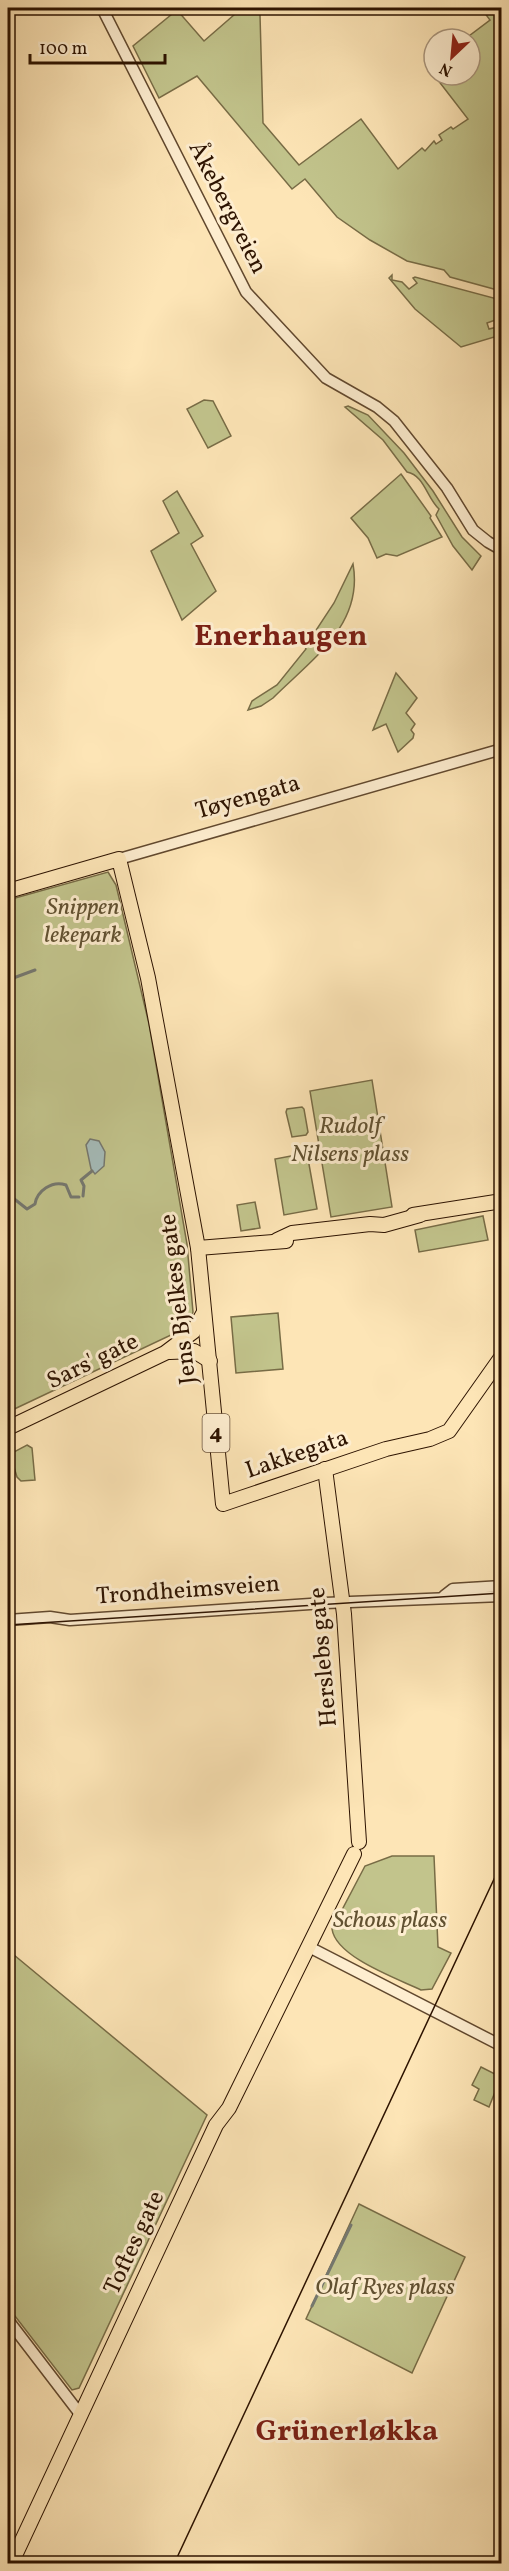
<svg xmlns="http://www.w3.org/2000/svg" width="509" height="2571" font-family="Vollkorn,serif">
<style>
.green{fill:#c2c48c;stroke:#786c46;stroke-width:1.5}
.water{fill:#a5bcba;stroke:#757870;stroke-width:1.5}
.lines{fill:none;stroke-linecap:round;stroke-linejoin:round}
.stream{stroke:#757870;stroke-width:3}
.minor-casing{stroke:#61482e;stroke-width:13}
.major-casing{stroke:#2d1300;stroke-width:16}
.minor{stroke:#feeed0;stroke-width:10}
.major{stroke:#fde5b6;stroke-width:14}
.tram{stroke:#2d1300;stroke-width:1.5}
.labels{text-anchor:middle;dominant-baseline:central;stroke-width:6;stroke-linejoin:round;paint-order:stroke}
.shield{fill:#feeed0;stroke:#6c553e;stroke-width:1.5}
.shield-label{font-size:22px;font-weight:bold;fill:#2d1300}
.street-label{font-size:24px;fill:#2d1300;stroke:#feeed0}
.park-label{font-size:24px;font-style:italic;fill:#615131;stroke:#feeed0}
.district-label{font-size:30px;font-weight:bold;fill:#7a1f14;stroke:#feeed0}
</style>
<rect width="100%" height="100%" fill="#fde5b6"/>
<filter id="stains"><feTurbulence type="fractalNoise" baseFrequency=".00333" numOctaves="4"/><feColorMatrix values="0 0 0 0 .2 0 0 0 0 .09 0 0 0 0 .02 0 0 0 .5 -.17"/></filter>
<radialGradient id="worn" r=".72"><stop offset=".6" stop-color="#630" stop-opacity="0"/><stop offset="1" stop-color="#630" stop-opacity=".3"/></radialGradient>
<!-- green -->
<g class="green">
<polygon points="242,8 253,8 260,15 263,123 299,165 361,119 398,169 422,148 425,151 434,141 436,144 442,140 439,135 451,127 453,129 468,119 434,75 470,75 470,39 465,39 490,20 481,8 501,8 501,291 450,277 444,270 407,261 370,240 337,217 305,179 292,189 197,76 159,98 133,46 177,10 204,41"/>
<polygon points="392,275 392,280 402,282 409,289 417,283 413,278 415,277 501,300 501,318 487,323 489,329 501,326 501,335 461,347 415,309 389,278"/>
<polygon points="204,400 213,401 231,436 208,448 187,409"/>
<path d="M 348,406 L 368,415 L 404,453 L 433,491 L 462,537 L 481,556 L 472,570 L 453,546 L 436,515 L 439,509 C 427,498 424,475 407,472 L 383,440 L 345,407 Z"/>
<polygon points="401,474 431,516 430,518 442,537 397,556 386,554 377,558 368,538 351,518"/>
<polygon points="177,491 203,536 191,544 216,591 182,620 151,551 179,533 163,501"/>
<path d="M 353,564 C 364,625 311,660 273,698 L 261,706 L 248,710 L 252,701 L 277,685 L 306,649 L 305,647 L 334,603 Z"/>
<polygon points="396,673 417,698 406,713 415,724 411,730 414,734 413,738 398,752 386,724 373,730"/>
<polygon points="108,872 116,885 149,1024 187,1244 193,1312 188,1327 8,1412 8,900"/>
<polygon points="372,1080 392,1207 331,1217 310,1091"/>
<polygon points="302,1107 304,1109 308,1132 306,1135 292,1137 286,1112 287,1109"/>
<polygon points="307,1153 317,1209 284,1215 275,1159"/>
<polygon points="255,1202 260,1228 241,1231 237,1205"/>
<polygon points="483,1216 488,1240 419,1252 415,1230"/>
<polygon points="278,1313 283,1369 236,1373 231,1317"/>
<polygon points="27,1445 32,1448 35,1480 21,1481 17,1477 10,1454"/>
<path d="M 392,1856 L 434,1856 L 438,1947 L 451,1953 L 432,1989 L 421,1990 C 396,1978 336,1957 332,1929 L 365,1866 Z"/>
<polygon points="8,1950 207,2115 79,2388 72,2390 8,2307"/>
<polygon points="481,2067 501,2077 489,2107 474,2100 479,2089 472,2085"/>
<polygon points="359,2204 465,2257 412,2373 306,2319"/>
</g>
<!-- water -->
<polygon class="water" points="90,1139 99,1141 105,1152 104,1166 95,1174 91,1169 86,1145"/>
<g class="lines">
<!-- stream -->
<g class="stream">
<polyline points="8,980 35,970"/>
<path d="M 8,1194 L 27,1209 L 35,1204 C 37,1191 52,1180 66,1185 L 71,1197 L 79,1197"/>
<polyline points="83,1196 84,1186 81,1180 92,1171"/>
<polyline points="312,2306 351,2225"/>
</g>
<!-- minor casing -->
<g class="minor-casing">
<g id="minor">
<polyline points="102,8 246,292 326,378 377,407 394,421 447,488 473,530 488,542 502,550"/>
<polyline points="119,859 502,749"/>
<polyline points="444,1596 453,1589 502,1586"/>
<polyline points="8,1620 50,1617 70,1620 325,1603 502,1596"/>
<polyline points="309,1947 502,2046"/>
<polyline points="8,2320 80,2414"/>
</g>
</g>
<!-- major casing -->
<g class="major-casing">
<g id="major">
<polyline points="8,891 119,859 148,978 198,1248 223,1504 386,1449 430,1439 449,1431 502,1356"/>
<polyline points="413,1215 502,1201"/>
<polyline points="277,1240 292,1233 370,1224 384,1225 420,1215"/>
<polyline points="198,1248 286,1241"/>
<polyline points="170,1352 194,1351 210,1361"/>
<polyline points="8,1428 165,1353 193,1332 203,1314"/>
<polyline points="325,1469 344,1614 359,1842"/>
<polyline points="11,2564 216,2125 229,2108 354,1854"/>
</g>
</g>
<!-- minor -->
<use href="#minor" class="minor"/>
<!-- major -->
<use href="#major" class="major"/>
<!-- tram -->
<g class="tram">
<polyline points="8,1625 502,1593"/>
<polyline points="174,2564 502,1862"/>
</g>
</g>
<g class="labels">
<!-- shield labels -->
<rect class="shield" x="202.5" y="1414" width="27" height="38" rx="4.5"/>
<g class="shield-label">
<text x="216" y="1433">4</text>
</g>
<!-- street labels -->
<g class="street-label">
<text transform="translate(227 208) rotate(63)">Åkebergveien</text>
<text transform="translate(248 798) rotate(-16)">Tøyengata</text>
<text transform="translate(179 1299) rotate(-97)">Jens Bjelkes gate</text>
<text transform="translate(93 1362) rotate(-26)">Sars' gate</text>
<text transform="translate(297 1455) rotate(-19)">Lakkegata</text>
<text transform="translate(188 1591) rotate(-4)">Trondheimsveien</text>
<text transform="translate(324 1657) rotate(-95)">Herslebs gate</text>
<text transform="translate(135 2243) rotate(-65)">Toftes gate</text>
</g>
<!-- park labels -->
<g class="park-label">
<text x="83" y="908">Snippen<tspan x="83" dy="28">lekepark</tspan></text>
<text x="350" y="1127">Rudolf<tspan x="350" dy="28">Nilsens plass</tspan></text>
<text x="390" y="1921">Schous plass</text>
<text x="385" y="2288">Olaf Ryes plass</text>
</g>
<!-- district labels -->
<g class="district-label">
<text x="281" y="637">Enerhaugen</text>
<text x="347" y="2432">Grünerløkka</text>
</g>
</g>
<!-- margin -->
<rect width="509" height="2571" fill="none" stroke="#fde5b6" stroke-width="30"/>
<rect x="9" y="9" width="491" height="2553" fill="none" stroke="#2d1300" stroke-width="3"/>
<rect x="15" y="15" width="479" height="2541" fill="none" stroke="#2d1300" stroke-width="1.5"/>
<!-- north arrow -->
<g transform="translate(452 57) rotate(206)"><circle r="28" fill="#feeed0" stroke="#aa967d" stroke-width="1.5"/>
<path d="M0-4.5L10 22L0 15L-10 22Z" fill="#8f2418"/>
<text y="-9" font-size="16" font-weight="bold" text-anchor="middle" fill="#2d1300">N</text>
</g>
<!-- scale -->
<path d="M30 54v9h135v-9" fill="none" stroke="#2d1300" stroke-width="3"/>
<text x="39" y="54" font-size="18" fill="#2d1300" stroke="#feeed0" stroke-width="4.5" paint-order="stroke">100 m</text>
<rect width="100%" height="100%" filter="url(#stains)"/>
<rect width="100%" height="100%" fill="url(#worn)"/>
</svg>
